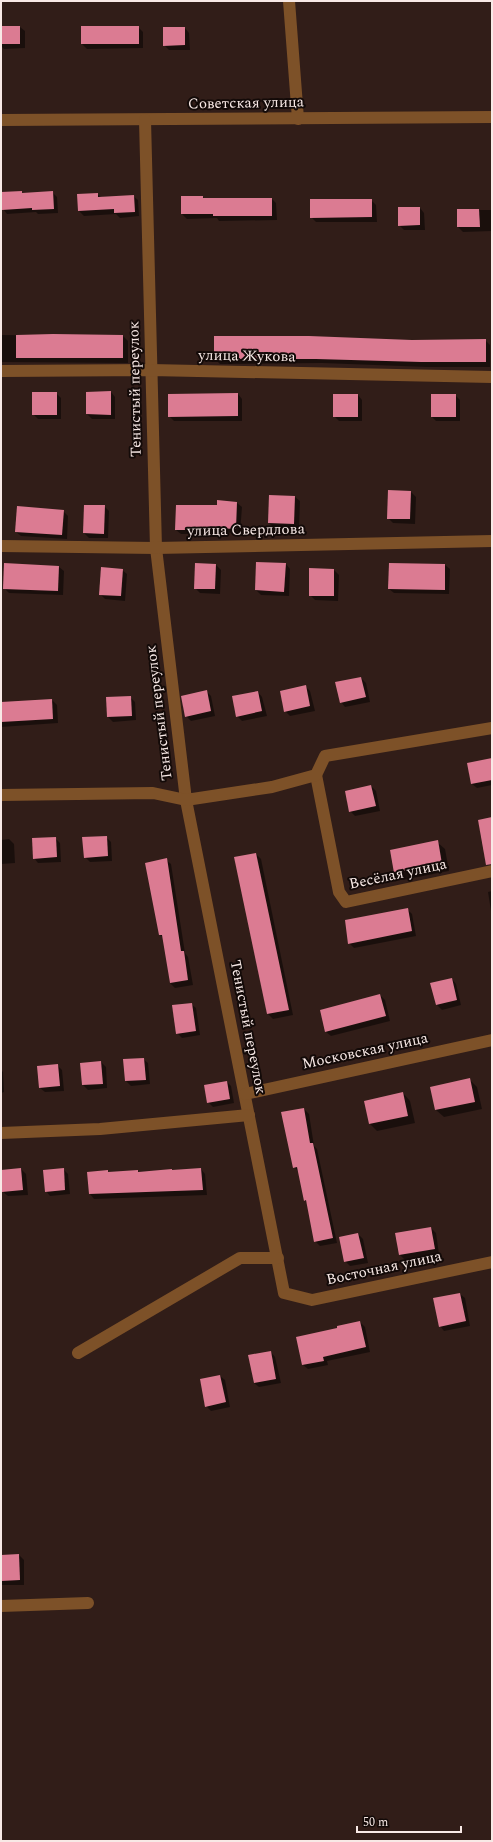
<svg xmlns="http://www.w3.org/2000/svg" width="493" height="1842" font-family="Spectral,serif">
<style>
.shadow{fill:#0007}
.building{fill:#db7b92}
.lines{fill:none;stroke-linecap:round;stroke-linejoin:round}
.minor{stroke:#7d5128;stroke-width:12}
.labels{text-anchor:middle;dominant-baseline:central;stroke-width:4;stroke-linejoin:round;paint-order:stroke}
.street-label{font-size:15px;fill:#f8e9e6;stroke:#130a08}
</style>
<rect width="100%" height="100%" fill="#311d18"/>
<!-- shadow -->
<g class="shadow">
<polygon points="1,27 20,27 25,31 25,48 4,49 1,46"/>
<polygon points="138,27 143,32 143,48 87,49 82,44"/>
<polygon points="185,28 189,33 190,50 169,50 164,45"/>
<polygon points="21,192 23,194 52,192 57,197 58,213 38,214 36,212 7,214 3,209"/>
<polygon points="97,194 101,197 133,196 138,200 139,216 120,218 116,214 84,216 79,211 78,195"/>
<polygon points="203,197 205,199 272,199 276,203 277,220 219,221 217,218 187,219 182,214"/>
<polygon points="371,200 376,205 377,222 316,222 311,217"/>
<polygon points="420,208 424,213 425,230 404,230 399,225"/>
<polygon points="458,210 492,210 492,231 463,232 458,227"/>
<polygon points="1,335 123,336 128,341 128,363 1,362"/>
<polygon points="485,340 490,345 490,367 427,367 322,363 220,364 215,359 412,341"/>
<polygon points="111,392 115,397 115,419 92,419 87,414 87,393"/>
<polygon points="56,393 61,398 61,419 38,419 33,414"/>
<polygon points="238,394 242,399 242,421 174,421 169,416"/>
<polygon points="358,395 362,400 362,421 339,421 334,416"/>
<polygon points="455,395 460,400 460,421 436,421 432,417"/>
<polygon points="411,492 416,497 415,524 393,523 388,518"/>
<polygon points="270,496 295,497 300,501 299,529 274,528 269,523"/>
<polygon points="237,503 242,507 240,533 201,532 201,534 181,534 176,530 218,506"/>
<polygon points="104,506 109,511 108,538 89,538 84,533"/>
<polygon points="63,511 68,516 67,539 21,536 16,532"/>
<polygon points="196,564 216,565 221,570 220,594 200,593 195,588"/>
<polygon points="286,564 290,569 289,596 261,595 256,590"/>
<polygon points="445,565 450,569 449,594 394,593 389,589"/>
<polygon points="59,567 64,571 63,595 9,593 4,588"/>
<polygon points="310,569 334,570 339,575 338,601 315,600 310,595"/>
<polygon points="122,570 127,574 125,601 105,599 100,594"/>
<polygon points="361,678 366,683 370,702 345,707 341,702"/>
<polygon points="306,687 310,691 315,711 290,716 285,711"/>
<polygon points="206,691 211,696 215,716 191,721 186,716"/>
<polygon points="258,692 262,697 267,716 242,721 237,716"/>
<polygon points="130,697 135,702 136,720 113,722 108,717"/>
<polygon points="52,700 57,705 58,723 1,727 1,703"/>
<polygon points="492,759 492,785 477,788 472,784"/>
<polygon points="371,786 376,791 380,811 355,816 350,811"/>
<polygon points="106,837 111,842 112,861 90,862 85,857"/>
<polygon points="55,838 60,843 61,862 38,863 34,858"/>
<polygon points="9,839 14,844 15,863 1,864 1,840"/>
<polygon points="437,842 445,849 449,871 403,880 395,873"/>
<polygon points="256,854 261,859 293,1015 273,1019 268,1014 235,858"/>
<polygon points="166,860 171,864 185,953 188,957 193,985 175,988 170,983 164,938 160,935"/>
<polygon points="492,891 492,917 488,892"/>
<polygon points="407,909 412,914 416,936 354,948 349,943"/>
<polygon points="452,979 456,984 461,1005 442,1010 437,1005"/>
<polygon points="380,995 385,1000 390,1021 331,1036 326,1032"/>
<polygon points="191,1004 196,1008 200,1035 182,1038 177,1033"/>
<polygon points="143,1059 148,1063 150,1084 131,1086 126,1081 124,1060"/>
<polygon points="101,1062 106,1067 107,1088 88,1090 83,1085"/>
<polygon points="57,1065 62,1070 64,1091 45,1092 40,1088"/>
<polygon points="1,1070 3,1072 4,1092 1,1093"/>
<polygon points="470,1080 477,1087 482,1109 444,1117 436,1110 431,1088"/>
<polygon points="227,1082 231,1086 234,1103 213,1107 208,1102"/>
<polygon points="403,1093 410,1101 415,1123 377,1131 370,1124"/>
<polygon points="304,1109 309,1114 314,1146 317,1149 337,1243 320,1246 315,1241 307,1203 305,1200 299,1172 294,1167"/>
<polygon points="21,1169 26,1174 28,1195 8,1196 3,1192"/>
<polygon points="63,1169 68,1174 70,1194 50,1196 46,1191"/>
<polygon points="201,1169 205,1174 207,1195 94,1199 90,1194 109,1173"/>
<polygon points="431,1228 436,1233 439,1254 405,1260 400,1255"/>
<polygon points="358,1234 363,1239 368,1263 350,1266 345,1261"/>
<polygon points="460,1294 465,1298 470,1326 444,1331 440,1326"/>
<polygon points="360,1322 365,1327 370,1352 327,1361 328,1365 308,1369 303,1365 338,1329"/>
<polygon points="271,1352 275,1357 281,1383 259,1387 254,1383"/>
<polygon points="220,1376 225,1380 230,1407 211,1411 206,1406"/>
<polygon points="19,1555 24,1560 24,1585 1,1585 1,1556"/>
</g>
<!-- building -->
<g class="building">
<rect x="1" y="26" width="19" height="18"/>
<rect x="81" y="26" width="58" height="18"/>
<polygon points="163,27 185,27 185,45 163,46"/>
<polygon points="22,191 22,193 53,191 54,209 32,210 32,208 2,210 1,192"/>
<polygon points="98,193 98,197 134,195 135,212 114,213 114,209 78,211 77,194"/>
<polygon points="181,196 203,196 203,198 272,198 272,216 213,216 213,214 181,214"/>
<polygon points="310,199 372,199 372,217 310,218"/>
<polygon points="398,207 420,207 420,225 398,226"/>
<polygon points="457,209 479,209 480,227 457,227"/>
<polygon points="53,334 123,335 123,358 16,358 16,335"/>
<polygon points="214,336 309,336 412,340 486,339 486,362 421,362 316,359 214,359"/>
<polygon points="111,391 111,415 86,414 86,392"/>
<rect x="32" y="392" width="25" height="23"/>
<polygon points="238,393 238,416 168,417 168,394"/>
<rect x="333" y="394" width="25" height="23"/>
<rect x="431" y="394" width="25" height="23"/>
<polygon points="388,490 411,491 410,519 387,519"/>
<polygon points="269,495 295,496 294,524 268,523"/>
<polygon points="217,500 237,502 236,529 196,527 196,530 175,530 176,505 217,505"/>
<polygon points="84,505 105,505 104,534 83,533"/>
<polygon points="17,506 64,510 62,535 15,532"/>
<polygon points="256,562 286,563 284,592 255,590"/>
<polygon points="4,563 59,566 58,591 3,589"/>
<polygon points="195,563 216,564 215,589 194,589"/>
<polygon points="389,563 445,564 445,590 388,589"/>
<polygon points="101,567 123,569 121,596 99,595"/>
<polygon points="309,568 334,569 334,596 309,596"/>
<polygon points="361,677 366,697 340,703 335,682"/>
<polygon points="306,685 310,706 284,712 280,691"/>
<polygon points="207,690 211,711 185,717 181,696"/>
<polygon points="258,691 262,711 236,717 232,696"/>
<polygon points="131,696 132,716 107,717 106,697"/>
<polygon points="52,699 53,719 1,722 1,702"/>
<polygon points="492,758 492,780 471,784 467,763"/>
<polygon points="371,785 376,806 349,812 345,791"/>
<polygon points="492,817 492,864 486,865 478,820"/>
<polygon points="107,836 108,856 84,858 82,837"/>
<polygon points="56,837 57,857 33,859 32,838"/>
<polygon points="438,840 442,864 394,873 390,850"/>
<polygon points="256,853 289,1010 267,1014 234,857"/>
<polygon points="167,858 181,951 184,951 188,980 170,983 162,935 159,935 145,863"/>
<polygon points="408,908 412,931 348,944 345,920"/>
<polygon points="452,978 457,1000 436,1005 430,983"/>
<polygon points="380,994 386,1016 325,1032 320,1010"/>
<polygon points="192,1003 196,1031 176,1034 172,1005"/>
<polygon points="144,1058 146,1080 125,1081 123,1059"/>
<polygon points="101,1061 103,1084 82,1085 80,1063"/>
<polygon points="58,1064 60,1086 39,1088 37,1066"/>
<polygon points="470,1078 475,1102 435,1110 430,1087"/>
<polygon points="227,1081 230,1099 207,1103 204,1085"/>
<polygon points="403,1092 408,1116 369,1124 364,1101"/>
<polygon points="304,1108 310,1143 313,1143 333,1238 314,1242 306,1200 304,1201 297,1167 293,1168 281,1112"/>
<polygon points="21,1168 23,1190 2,1192 1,1170"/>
<polygon points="64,1168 65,1190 45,1192 43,1170"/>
<polygon points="201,1168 203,1190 89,1194 87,1172 108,1170 108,1172 138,1170 138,1172 172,1169 172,1170"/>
<polygon points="431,1227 435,1249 399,1255 395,1233"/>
<polygon points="358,1233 364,1258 344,1262 339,1237"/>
<polygon points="460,1293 466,1321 439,1327 433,1298"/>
<polygon points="360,1321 366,1347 323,1357 324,1361 302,1365 296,1337 337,1328 337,1326"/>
<polygon points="271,1351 276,1379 254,1383 248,1355"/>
<polygon points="220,1375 226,1402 205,1407 200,1379"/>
<polygon points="19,1554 20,1580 1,1581 1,1555"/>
</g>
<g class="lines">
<!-- minor -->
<g class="minor">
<polyline points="289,1 298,119"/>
<polyline points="1,120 492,117"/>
<polyline points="145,120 156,548 186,800 284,1293 312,1300 492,1262"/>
<polyline points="1,371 151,370 492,377"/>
<polyline points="1,546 156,548 492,541"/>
<polyline points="316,775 339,892 346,902 492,871"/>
<polyline points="1,795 153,793 186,800 272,787 316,775 325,756 492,728"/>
<polyline points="245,1094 492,1040"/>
<polyline points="1,1133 100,1129 249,1115"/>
<polyline points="78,1353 240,1258 278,1258"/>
<polyline points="1,1606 88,1603"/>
</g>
</g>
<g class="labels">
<!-- street labels -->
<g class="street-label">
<text transform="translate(246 103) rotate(-1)">Советская улица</text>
<text transform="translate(247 356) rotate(1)">улица Жукова</text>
<text transform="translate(135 389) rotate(-91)">Тенистый переулок</text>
<text transform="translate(246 530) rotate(-1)">улица Свердлова</text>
<text transform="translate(159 713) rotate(-97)">Тенистый переулок</text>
<text transform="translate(398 874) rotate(-12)">Весёлая улица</text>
<text transform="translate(248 1027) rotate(79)">Тенистый переулок</text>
<text transform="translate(365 1051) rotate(-12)">Московская улица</text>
<text transform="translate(384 1268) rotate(-12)">Восточная улица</text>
</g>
</g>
<!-- border -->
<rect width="493" height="1842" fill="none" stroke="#f8e9e6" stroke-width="4"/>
<!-- scale -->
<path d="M357 1826v6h104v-6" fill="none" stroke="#f8e9e6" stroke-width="2"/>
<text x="363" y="1826" font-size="12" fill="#f8e9e6" stroke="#130a08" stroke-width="3" paint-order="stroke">50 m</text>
</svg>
